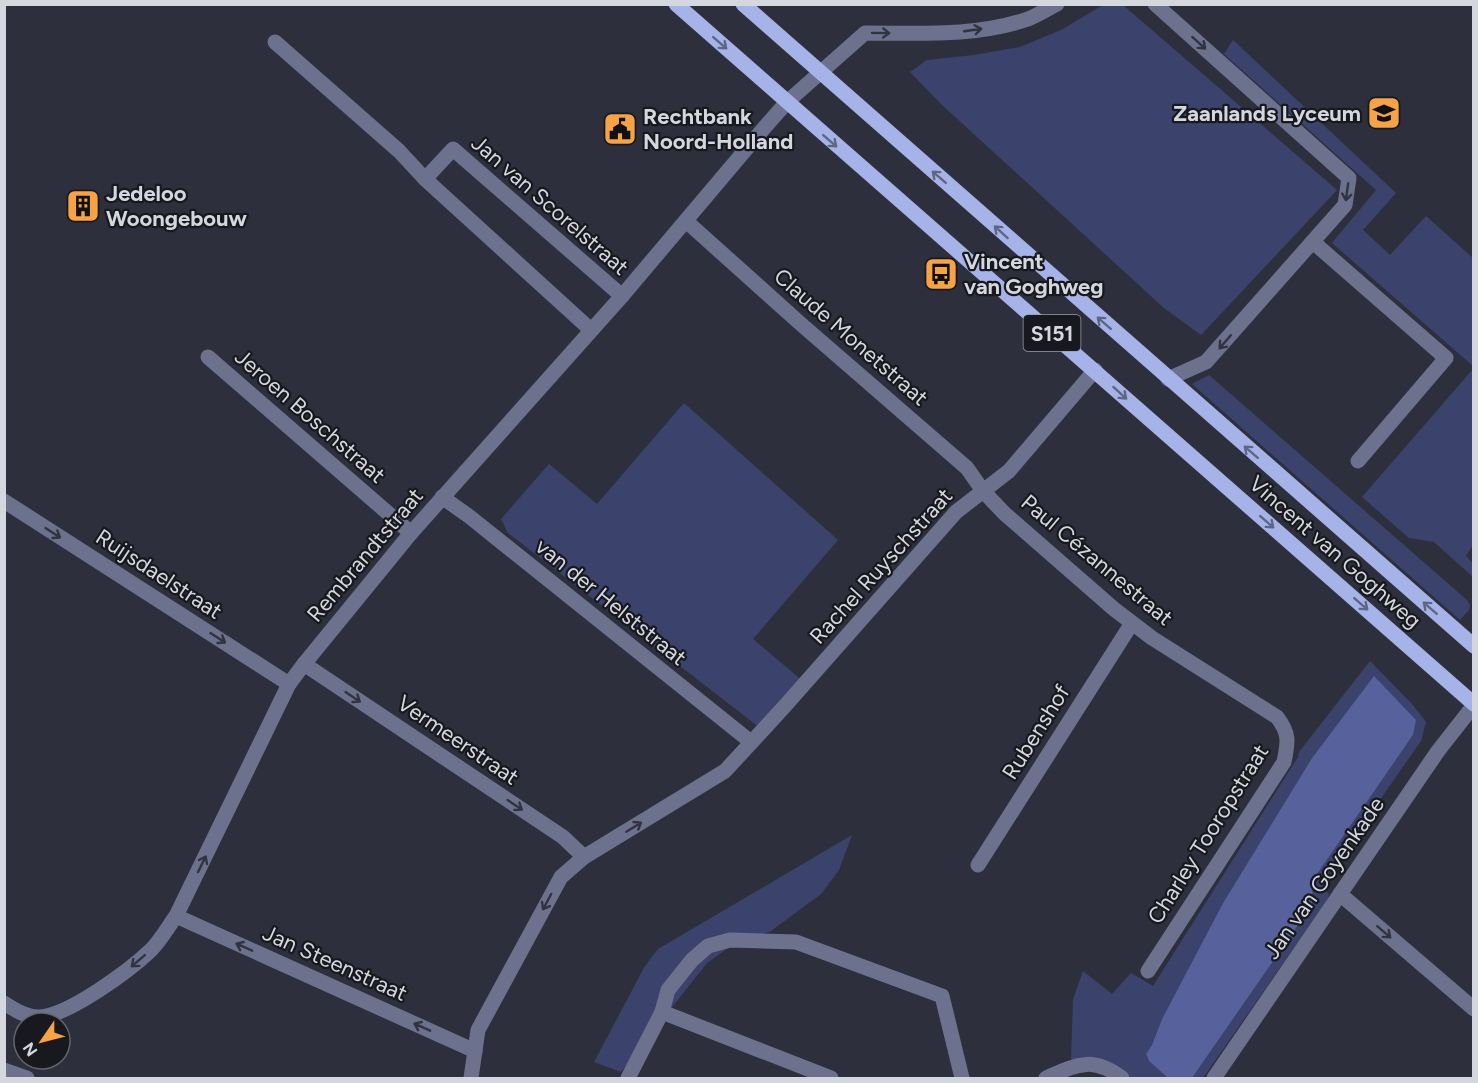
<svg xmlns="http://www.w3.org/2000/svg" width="1478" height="1083" font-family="Figtree,sans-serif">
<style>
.green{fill:#3b436d}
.water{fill:#57629d}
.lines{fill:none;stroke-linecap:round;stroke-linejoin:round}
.minor{stroke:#6c728d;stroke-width:15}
.major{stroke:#a6b3e9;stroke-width:15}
.oneway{stroke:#31343f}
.oneway2{stroke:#5e6684}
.labels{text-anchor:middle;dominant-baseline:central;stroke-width:4.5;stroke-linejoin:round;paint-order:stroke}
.shield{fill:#17191e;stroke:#9c9ea5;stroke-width:1.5}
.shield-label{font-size:21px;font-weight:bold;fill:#d5d7df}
.poi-label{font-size:22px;font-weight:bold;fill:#d5d7df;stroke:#17191e;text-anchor:start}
.street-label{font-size:22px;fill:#d5d7df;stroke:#17191e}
</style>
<rect width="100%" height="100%" fill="#2d303c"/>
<!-- green -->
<g class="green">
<polygon points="1103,5 1123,5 1337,190 1201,335 1164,308 941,104 910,72 927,60 974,55 1020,47 1061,30"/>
<polygon points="1233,40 1396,193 1363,230 1390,255 1426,216 1473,258 1473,366 1332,243 1376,190 1224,54"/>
<polygon points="1473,369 1474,543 1466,556 1473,563 1473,577 1434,542 1409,538 1362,497"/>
<polygon points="1209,375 1467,600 1470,605 1469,610 1460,620 1192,384"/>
<polygon points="684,403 838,540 753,639 805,683 764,731 508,533 501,519 549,464 597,504"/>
<polygon points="1370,661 1413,705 1426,722 1421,741 1324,880 1324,889 1329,894 1328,899 1203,1078 1192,1078 1312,905 1313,880 1413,735 1374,677 1312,758 1223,903 1162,1019 1152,1045 1146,1054 1149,1061 1168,1078 1132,1078 1118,1067 1103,1059 1090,1057 1071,1060 1073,999 1083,971 1112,994 1131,973 1153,986 1298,757 1299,752"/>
<polygon points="852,835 839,870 821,894 771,931 728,948 707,963 621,1072 594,1062 645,966 658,949"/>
</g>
<!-- water -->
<polygon class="water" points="1374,676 1416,720 1413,735 1313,880 1312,905 1192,1078 1168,1078 1149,1061 1146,1054 1152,1045 1162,1019 1223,903 1312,758"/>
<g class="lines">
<!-- minor -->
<g class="minor">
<polyline points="1155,4 1349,178 1345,205 1206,362 1168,379"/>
<polyline points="275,42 399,151 425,179 591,330"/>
<polyline points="425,179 453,149 622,296"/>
<path d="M 686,221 L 802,325 L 967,468 L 983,491 L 1004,513 L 1114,609 L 1152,638 L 1277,717 C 1290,734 1288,742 1284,762 L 1148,971"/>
<polyline points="1313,242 1446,358 1358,461"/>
<polyline points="208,357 411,533"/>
<polyline points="442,497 470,517 751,742"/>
<polyline points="4,501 289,684"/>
<polyline points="304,664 563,837 584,857"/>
<polyline points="978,865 1132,623"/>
<polyline points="1340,894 1474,1009"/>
<polyline points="176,916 475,1051"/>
<path d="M 4,1003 C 15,1010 26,1017 38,1017 C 67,1017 130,970 151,950 C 161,940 168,927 176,916 L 289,684 L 304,664 L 411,533 L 622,296 L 764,128 L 787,102 L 865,33 C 920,33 975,37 1028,19 C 1038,15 1047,9 1057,4"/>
<polyline points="662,1012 831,1078"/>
<polyline points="4,1070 27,1078"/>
<polyline points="471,1078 478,1030 561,877 584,857 725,771 784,707 956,512 1009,471 1095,370"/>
<polyline points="628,1078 662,1012 668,990 692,960 708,946 730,940 796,942 942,996 962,1078"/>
<path d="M 1046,1078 C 1078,1064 1092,1056 1122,1078"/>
<polyline points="1214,1078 1438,751 1474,705"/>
</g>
<!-- major -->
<g class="major">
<polyline points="676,4 1474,704"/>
<polyline points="743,4 1474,646"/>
</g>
</g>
<!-- one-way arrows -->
<defs><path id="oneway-shaft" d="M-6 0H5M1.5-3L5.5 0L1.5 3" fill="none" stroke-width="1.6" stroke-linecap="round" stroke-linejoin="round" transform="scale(1.5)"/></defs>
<g class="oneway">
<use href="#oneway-shaft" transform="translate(973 30) rotate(-8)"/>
<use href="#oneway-shaft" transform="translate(881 33) rotate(1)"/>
<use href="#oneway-shaft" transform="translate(1199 43) rotate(42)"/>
<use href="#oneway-shaft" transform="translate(1347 192) rotate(98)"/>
<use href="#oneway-shaft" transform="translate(1225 342) rotate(131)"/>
<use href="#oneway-shaft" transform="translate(53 533) rotate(33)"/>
<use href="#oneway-shaft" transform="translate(218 638) rotate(33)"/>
<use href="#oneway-shaft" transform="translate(353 697) rotate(34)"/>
<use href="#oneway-shaft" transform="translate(515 805) rotate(34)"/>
<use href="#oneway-shaft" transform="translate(634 827) rotate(-32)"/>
<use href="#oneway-shaft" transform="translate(202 864) rotate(-64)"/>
<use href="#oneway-shaft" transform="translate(547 902) rotate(118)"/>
<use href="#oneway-shaft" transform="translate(1384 932) rotate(41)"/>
<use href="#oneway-shaft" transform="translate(244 947) rotate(-156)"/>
<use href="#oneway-shaft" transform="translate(138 961) rotate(139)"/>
<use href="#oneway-shaft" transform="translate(422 1027) rotate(-156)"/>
</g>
<g class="oneway2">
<use href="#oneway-shaft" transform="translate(720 43) rotate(41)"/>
<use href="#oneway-shaft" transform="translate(830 141) rotate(41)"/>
<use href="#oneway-shaft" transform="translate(939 177) rotate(-139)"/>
<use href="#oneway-shaft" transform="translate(1001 232) rotate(-138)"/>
<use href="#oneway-shaft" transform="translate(1104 323) rotate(-139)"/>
<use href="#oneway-shaft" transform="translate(1120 393) rotate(42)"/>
<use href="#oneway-shaft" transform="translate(1251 452) rotate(-139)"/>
<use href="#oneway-shaft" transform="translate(1267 522) rotate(41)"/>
<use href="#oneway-shaft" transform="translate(1361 604) rotate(41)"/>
<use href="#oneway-shaft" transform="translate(1430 608) rotate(-139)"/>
</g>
<!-- icons -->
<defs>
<g id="school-square" transform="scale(1.725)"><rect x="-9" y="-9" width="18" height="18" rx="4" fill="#f6a247" stroke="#17191e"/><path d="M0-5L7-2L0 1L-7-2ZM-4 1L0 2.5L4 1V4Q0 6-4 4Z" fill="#111"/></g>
<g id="civic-square" transform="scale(1.725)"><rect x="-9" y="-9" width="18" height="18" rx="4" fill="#f6a247" stroke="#17191e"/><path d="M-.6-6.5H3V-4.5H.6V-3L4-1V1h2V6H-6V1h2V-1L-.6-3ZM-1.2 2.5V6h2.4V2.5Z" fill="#111"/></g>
<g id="building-square" transform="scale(1.725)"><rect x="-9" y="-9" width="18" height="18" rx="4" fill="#f6a247" stroke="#17191e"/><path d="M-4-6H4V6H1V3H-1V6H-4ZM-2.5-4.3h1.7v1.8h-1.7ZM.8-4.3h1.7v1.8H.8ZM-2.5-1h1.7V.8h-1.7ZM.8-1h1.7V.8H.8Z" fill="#111"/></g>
<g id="bus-square" transform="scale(1.725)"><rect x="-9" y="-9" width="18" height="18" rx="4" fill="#f6a247" stroke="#17191e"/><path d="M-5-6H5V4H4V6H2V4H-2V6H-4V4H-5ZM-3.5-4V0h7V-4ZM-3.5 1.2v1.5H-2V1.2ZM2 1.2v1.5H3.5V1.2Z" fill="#111"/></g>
</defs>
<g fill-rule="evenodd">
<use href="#school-square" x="1384" y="113"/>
<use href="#civic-square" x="620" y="129"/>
<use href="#building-square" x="83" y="206"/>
<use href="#bus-square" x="941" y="274"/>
</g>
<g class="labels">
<!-- shield labels -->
<rect class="shield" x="1023.5" y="315" width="57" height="36" rx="4.5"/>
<g class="shield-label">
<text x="1052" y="333">S151</text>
</g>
<!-- poi labels -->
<g class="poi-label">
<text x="1361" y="113" text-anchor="end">Zaanlands Lyceum</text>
<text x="643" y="116">Rechtbank<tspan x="643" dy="25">Noord-Holland</tspan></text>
<text x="106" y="193">Jedeloo<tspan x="106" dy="25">Woongebouw</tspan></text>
<text x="964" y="261">Vincent<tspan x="964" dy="25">van Goghweg</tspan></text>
</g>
<!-- street labels -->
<g class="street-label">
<text transform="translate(550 205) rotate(41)">Jan van Scorelstraat</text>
<text transform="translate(851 337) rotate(41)">Claude Monetstraat</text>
<text transform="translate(310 416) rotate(41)">Jeroen Boschstraat</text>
<text transform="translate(1335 552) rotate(41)">Vincent van Goghweg</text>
<text transform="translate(365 555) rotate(-50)">Rembrandtstraat</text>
<text transform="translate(1097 560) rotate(40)">Paul Cézannestraat</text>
<text transform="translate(881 566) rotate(-48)">Rachel Ruyschstraat</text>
<text transform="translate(159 574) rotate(33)">Ruijsdaelstraat</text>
<text transform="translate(611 602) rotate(39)">van der Helststraat</text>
<text transform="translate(1036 732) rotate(-58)">Rubenshof</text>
<text transform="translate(458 740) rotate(34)">Vermeerstraat</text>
<text transform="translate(1208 834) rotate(-58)">Charley Tooropstraat</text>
<text transform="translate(1324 878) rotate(-55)">Jan van Goyenkade</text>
<text transform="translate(335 963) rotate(24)">Jan Steenstraat</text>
</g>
</g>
<!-- border -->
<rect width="1478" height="1083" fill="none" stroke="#d5d7df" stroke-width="12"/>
<!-- north arrow -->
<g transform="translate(42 1041) rotate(235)"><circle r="28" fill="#17191e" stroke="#63656b" stroke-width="1.5"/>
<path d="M0-4.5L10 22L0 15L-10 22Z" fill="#f6a247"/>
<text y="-9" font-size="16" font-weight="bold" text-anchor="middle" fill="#d5d7df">N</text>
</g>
</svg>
